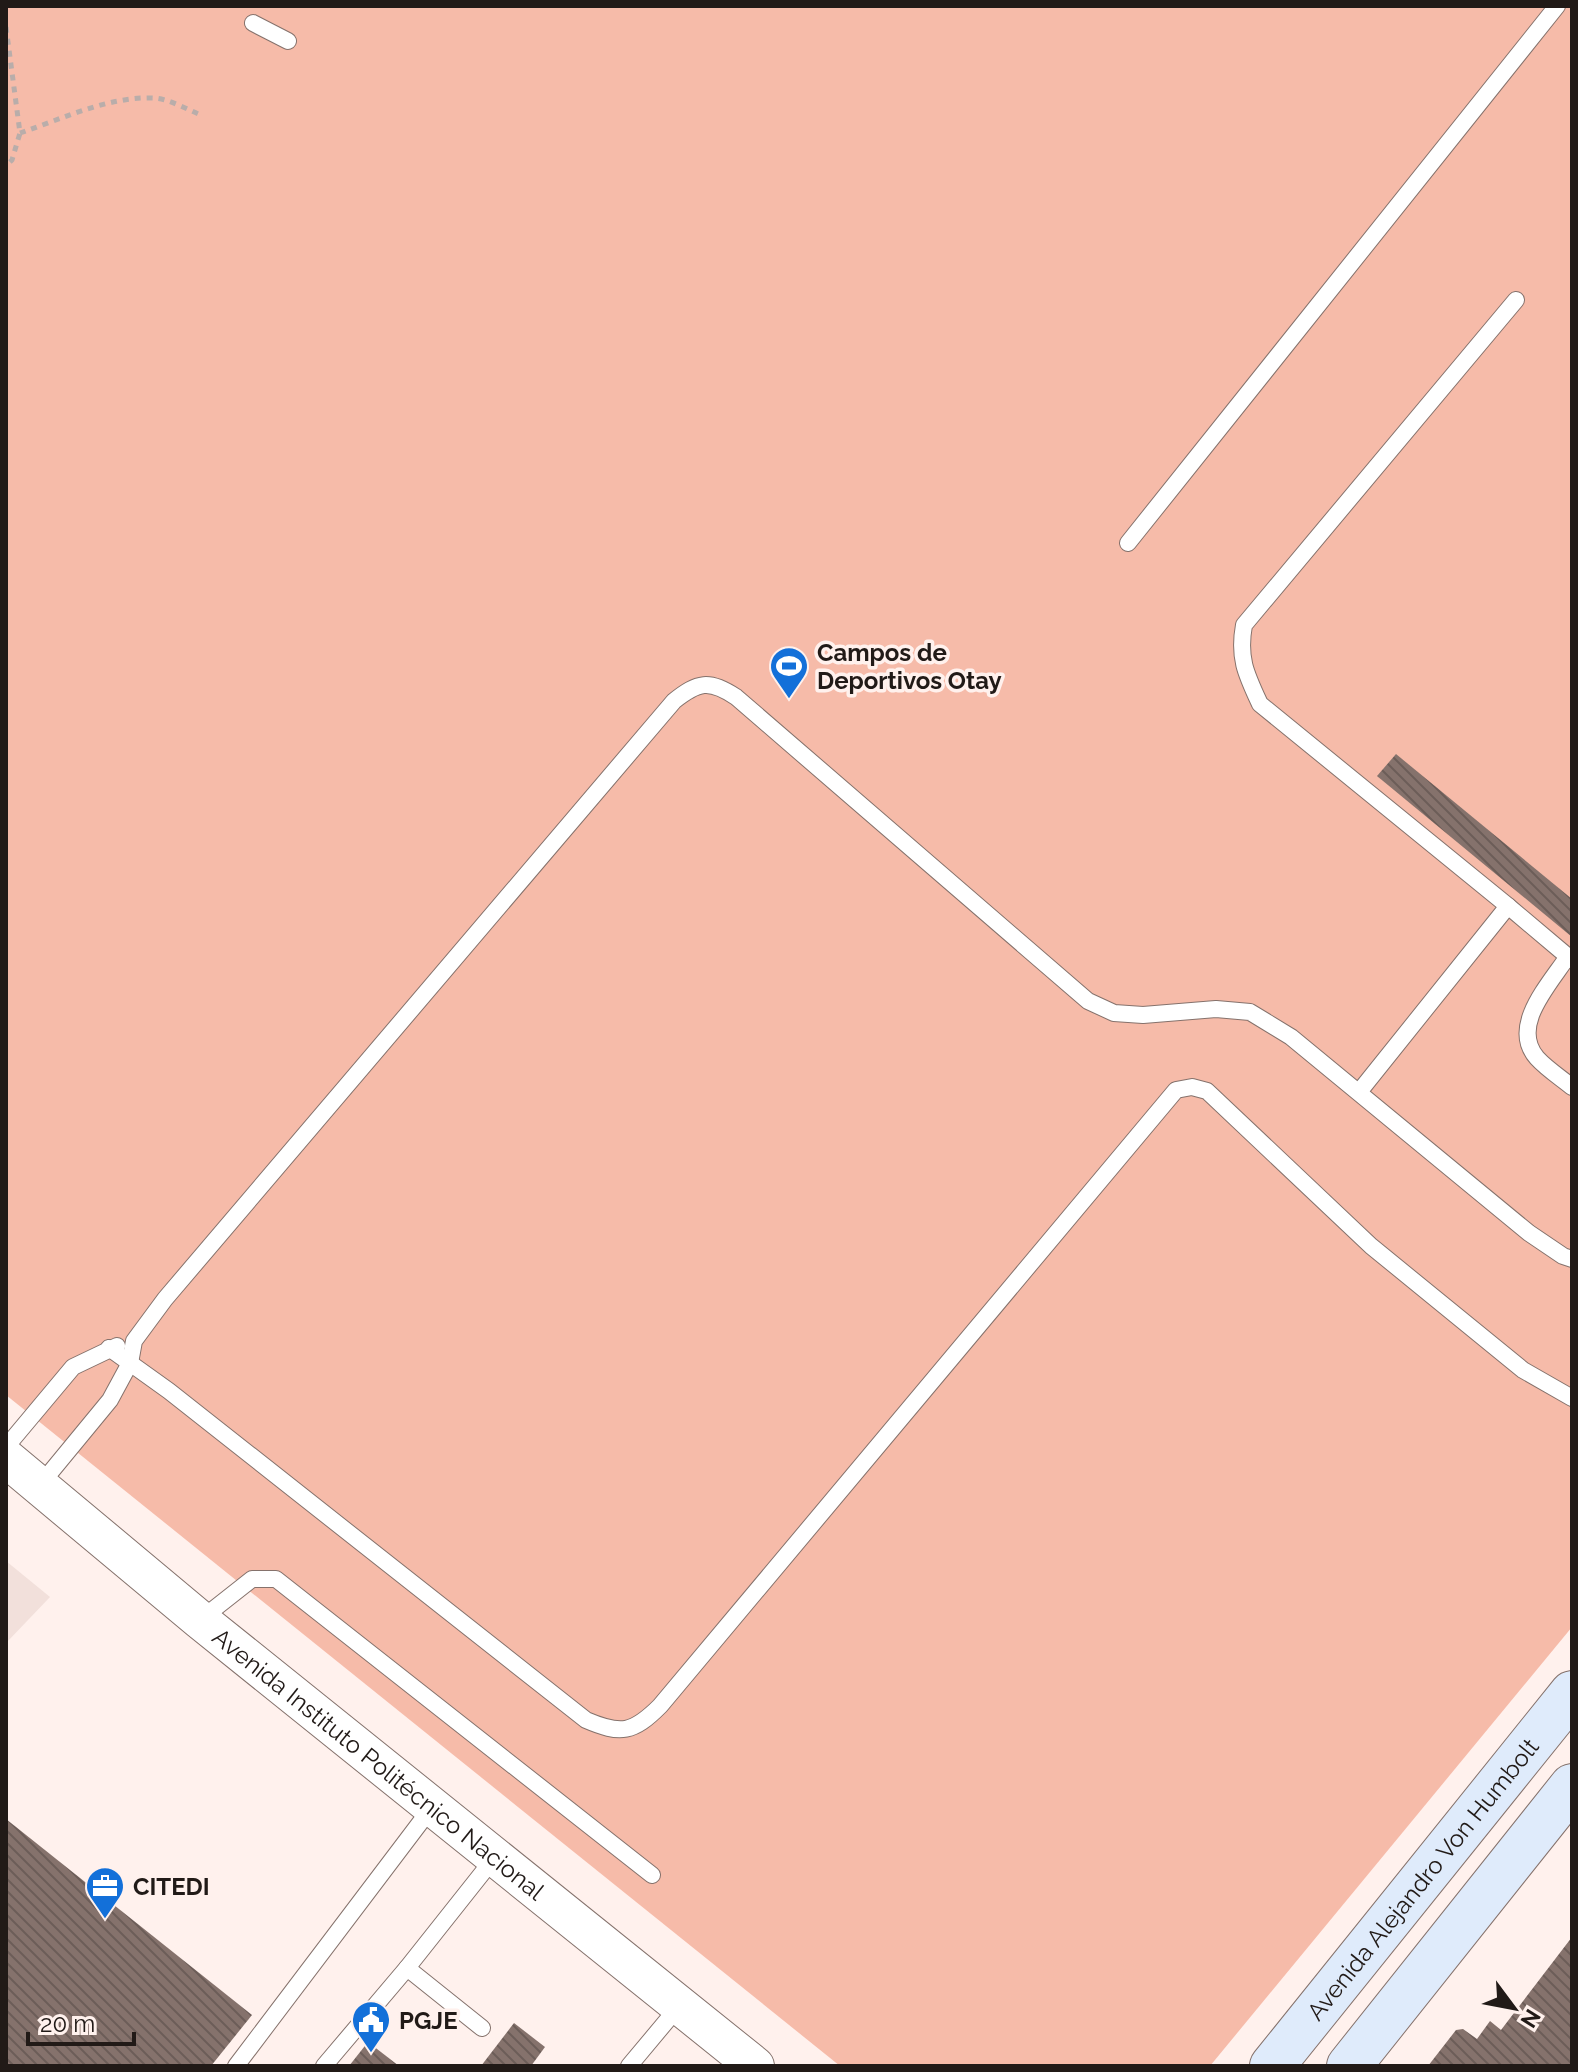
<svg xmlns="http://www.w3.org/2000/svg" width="1578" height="2072" font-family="Raleway,sans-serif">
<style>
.built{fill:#f2e0db}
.pitch{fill:#f6bba9}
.building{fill:url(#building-back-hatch)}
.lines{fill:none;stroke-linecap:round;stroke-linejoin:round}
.service-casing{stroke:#85726c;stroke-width:18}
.tertiary-casing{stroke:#85726c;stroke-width:40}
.secondary-casing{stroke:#85726c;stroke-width:46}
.path{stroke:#b9adaa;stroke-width:5;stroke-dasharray:6 6;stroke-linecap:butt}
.service{stroke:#fff;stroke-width:16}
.tertiary{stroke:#fff;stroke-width:38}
.secondary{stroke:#dfebfb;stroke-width:44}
.labels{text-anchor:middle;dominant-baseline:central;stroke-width:7;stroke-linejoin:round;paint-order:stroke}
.poi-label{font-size:24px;font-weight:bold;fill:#211a17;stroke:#fff1ed;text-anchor:start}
.street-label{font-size:24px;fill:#211a17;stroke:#fff1ed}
</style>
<defs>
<pattern id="building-back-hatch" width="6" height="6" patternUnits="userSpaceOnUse" patternTransform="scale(2)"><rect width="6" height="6" fill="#85726c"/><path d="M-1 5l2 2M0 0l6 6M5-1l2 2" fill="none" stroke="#6c5d58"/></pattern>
</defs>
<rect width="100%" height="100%" fill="#fff1ed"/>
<!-- built -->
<polygon class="built" points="6,1561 50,1597 6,1643"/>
<!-- pitch -->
<polygon class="pitch" points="6,6 1572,6 1572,1627 1210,2066 840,2066 6,1395"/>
<!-- building -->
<g class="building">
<polygon points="1396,754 1572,899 1572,937 1377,776"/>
<polygon points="6,1819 252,2015 211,2066 6,2066"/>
<polygon points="1572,1937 1572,2066 1428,2066 1456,2030 1463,2029 1477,2039 1490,2021 1501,2030"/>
<polygon points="514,2023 545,2047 531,2066 481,2066"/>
<polygon points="368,2042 399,2066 349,2066"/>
</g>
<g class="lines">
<!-- service casing -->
<g class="service-casing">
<g id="service">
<polyline points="253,23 288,41"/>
<polyline points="1128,543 1557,6"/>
<polyline points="1508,906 1572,960"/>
<path d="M 1568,956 C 1550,984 1509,1026 1537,1058 C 1547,1069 1561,1078 1572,1087"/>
<path d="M 1359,1092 L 1508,906 L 1260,704 C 1246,674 1238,658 1244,625 L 1516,300"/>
<path d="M 109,1348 L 169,1391 L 586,1720 C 621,1735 633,1733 660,1706 L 1176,1090 L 1192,1087 L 1207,1091 L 1371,1246 L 1523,1370 L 1572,1398"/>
<polyline points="6,1447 73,1367 117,1346"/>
<path d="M 40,1485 L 110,1400 L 130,1363 L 134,1341 L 165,1299 L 674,701 C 698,682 709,679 736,697 L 1088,1001 L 1114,1013 L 1143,1015 L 1216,1009 L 1250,1012 L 1291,1037 L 1529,1233 L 1563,1256 L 1572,1259"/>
<polyline points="200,1620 252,1579 276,1579 652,1875"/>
<polyline points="407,1968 495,1857"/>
<polyline points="236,2066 432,1807"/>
<polyline points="324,2066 407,1968 482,2028"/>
<polyline points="629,2066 680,2005"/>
</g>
</g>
<!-- tertiary casing -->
<g class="tertiary-casing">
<g id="tertiary">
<path id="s1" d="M 6,1458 L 200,1620 L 755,2066"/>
</g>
</g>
<!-- secondary casing -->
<g class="secondary-casing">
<g id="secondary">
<path id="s2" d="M 1272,2066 L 1572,1693"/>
<polyline points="1349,2066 1572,1786"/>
</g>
</g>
<!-- path -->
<g class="path">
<polyline points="6,27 20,133 12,160 6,166"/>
<path d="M 20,133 C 62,119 109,96 154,98 C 169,99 186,109 201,115"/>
</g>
<!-- service -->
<use href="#service" class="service"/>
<!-- tertiary -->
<use href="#tertiary" class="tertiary"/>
<!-- secondary -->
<use href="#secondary" class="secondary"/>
</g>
<!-- icons -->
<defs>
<g id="stadium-pin" transform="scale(2)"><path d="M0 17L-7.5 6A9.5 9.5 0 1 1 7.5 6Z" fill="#1370d9" stroke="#fff1ed"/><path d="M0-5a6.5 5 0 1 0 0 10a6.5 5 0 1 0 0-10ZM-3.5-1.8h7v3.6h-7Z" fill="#fff"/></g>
<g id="office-pin" transform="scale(2)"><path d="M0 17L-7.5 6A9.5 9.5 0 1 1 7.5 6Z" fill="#1370d9" stroke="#fff1ed"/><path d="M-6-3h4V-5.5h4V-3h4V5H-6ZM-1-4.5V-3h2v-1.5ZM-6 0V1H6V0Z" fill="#fff"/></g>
<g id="civic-pin" transform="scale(2)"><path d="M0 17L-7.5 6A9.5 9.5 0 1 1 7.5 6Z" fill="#1370d9" stroke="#fff1ed"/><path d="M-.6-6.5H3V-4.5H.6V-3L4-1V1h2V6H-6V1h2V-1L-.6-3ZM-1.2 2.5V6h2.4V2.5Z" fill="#fff"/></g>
</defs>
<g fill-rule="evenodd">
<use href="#stadium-pin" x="789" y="666"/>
<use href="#office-pin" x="105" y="1886"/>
<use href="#civic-pin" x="371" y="2020"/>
</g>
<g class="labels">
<!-- poi labels -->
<g class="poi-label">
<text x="817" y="652">Campos de<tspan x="817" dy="28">Deportivos Otay</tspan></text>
<text x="133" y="1886">CITEDI</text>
<text x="399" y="2020">PGJE</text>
</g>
<!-- street labels -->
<g class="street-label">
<text stroke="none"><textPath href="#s1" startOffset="482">Avenida Instituto Politécnico Nacional</textPath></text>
<text stroke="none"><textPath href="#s2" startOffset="240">Avenida Alejandro Von Humbolt</textPath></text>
</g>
</g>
<!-- border -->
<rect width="1578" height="2072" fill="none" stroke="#211a17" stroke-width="16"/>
<!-- north arrow -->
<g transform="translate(1514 2008) rotate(122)" stroke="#fff1ed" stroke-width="6" paint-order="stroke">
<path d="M0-6L14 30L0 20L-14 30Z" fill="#211a17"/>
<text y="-12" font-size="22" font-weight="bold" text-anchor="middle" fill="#211a17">N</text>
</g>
<!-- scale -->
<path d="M28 2032v12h106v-12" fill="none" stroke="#211a17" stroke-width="4"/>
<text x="40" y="2032" font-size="24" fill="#211a17" stroke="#fff1ed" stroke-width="6" paint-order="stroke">20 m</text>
</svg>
